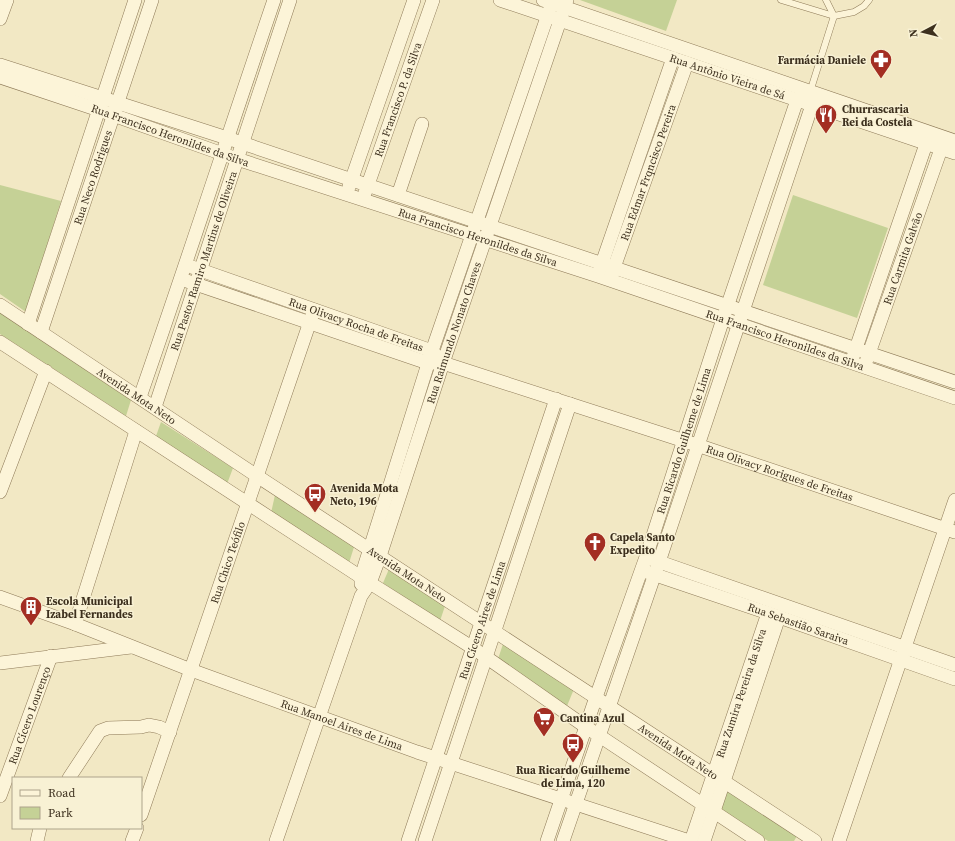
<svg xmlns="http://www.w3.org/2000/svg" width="955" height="841" font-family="'Source Serif 4',serif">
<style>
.green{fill:#c5d196}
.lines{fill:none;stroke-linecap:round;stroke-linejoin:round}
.lane-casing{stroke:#8e7a58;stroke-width:7}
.street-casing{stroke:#8e7a58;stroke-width:14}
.lane{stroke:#fcf4d8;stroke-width:6}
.street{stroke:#fcf4d8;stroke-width:13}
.labels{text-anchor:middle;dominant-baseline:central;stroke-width:3;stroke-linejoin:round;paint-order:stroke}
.poi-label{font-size:11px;font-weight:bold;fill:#3d301e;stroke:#f8f1d4;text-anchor:start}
.street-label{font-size:11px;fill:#3d301e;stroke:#f8f1d4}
</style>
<rect width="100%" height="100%" fill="#f2e8c4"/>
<!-- green -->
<g class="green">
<polygon points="580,0 677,0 666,31"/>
<polygon points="0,185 61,201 26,312 0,294"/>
<polygon points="793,195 888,228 857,318 763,285"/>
<polygon points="0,312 131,400 126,416 0,334"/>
<polygon points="161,422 233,468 227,484 155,439"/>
<polygon points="275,495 354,547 349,563 271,513"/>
<polygon points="389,569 445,606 440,621 383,583"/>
<polygon points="503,644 574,689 567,706 498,659"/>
<polygon points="729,787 797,836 794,841 768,841 721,809"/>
</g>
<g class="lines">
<!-- lane casing -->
<g class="lane-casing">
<g id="lane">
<polyline points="781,0 834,16 854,12 864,6 869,0"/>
<polyline points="826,0 834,16"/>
<polyline points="810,92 834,16"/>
</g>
</g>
<!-- street casing -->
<g class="street-casing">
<g id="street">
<path id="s1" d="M 500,0 L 955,153"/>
<polyline points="543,0 955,141"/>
<polyline points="0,19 7,0"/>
<polyline points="0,65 227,138 955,382"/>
<path id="s2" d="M 0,77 L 99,110 L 237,159 L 598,276 L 955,398"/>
<polyline points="349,187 414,0"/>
<path id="s3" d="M 365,193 L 433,0"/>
<polyline points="398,195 422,124"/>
<path id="s4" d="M 192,267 L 432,351 L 438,357"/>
<polyline points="599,272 673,58"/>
<path id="s5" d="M 611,276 L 687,63"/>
<path id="s6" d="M 181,279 L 428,363 L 443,363 L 697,445 L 955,532"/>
<path id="s7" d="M 0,305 L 257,476 L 815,841"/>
<polyline points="28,324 135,0"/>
<path id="s8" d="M 41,332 L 152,0"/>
<polyline points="0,342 370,583 473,648 586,727 758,841"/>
<polyline points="853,357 926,144"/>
<path id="s9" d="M 866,362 L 941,149"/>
<path d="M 140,397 C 186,265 229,132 274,0"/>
<path id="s10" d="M 155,407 L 290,0"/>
<polyline points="0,492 46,371"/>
<polyline points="651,559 955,665"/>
<path id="s11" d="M 647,572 L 768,613 L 955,679"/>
<polyline points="361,584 361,577 432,351 553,0"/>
<path id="s12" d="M 0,597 L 75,624 L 191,670 L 417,752 L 689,841"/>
<polyline points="75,624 136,431"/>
<polyline points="0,663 131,647"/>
<polyline points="69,778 100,731 108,728 141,727 149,725 159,727 170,732"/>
<path id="s13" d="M 0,796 L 51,656"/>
<path id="s14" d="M 141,815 L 314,310"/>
<polyline points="37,841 40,828"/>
<polyline points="132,841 137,828"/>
<path id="s15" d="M 276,841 L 361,596 L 370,583 L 380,556 L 443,363 L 567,0"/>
<path id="s16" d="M 408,841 L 556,399"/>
<polyline points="425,841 570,404"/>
<path id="s17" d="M 547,841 L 596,697 L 646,557 L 723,319 L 797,100 L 810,92"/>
<polyline points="563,841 659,562 812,105 810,92"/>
<path id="s18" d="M 691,841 L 768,613"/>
<polyline points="704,841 779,617"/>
<polyline points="839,841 955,500"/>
</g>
</g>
<!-- lane -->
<use href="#lane" class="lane"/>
<!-- street -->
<use href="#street" class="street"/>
</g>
<!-- icons -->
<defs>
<g id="pharmacy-pin" transform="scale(1.15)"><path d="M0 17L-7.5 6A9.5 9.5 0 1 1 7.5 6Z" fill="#a32e23" stroke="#f8f1d4"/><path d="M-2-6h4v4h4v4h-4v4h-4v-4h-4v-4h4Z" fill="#fff"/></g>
<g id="restaurant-pin" transform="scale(1.15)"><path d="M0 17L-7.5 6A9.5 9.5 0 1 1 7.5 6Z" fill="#a32e23" stroke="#f8f1d4"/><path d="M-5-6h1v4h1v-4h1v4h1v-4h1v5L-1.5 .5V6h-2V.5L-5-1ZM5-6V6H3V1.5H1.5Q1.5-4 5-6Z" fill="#fff"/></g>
<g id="bus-pin" transform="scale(1.15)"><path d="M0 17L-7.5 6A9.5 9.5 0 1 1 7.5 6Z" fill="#a32e23" stroke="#f8f1d4"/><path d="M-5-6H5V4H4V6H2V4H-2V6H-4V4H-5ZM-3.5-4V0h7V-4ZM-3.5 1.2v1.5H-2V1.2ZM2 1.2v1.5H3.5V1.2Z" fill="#fff"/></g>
<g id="church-pin" transform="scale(1.15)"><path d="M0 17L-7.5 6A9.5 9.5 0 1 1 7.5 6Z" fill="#a32e23" stroke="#f8f1d4"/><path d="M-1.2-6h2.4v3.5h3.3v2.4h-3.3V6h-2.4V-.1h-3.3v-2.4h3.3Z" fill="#fff"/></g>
<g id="building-pin" transform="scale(1.15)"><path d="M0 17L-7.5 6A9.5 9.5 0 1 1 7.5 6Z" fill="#a32e23" stroke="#f8f1d4"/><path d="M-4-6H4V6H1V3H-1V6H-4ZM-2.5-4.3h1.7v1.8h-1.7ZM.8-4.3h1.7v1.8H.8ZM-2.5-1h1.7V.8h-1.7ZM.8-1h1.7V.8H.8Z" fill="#fff"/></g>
<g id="supermarket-pin" transform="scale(1.15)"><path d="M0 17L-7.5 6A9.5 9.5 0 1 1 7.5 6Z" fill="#a32e23" stroke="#f8f1d4"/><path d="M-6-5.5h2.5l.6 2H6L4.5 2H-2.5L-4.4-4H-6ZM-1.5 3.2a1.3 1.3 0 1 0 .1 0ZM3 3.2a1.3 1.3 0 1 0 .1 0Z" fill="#fff"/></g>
</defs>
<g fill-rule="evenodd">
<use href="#pharmacy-pin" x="881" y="60"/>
<use href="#restaurant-pin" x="826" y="115"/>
<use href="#bus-pin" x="315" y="494"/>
<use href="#church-pin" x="595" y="543"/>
<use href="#building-pin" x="31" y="607"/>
<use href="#supermarket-pin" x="544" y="718"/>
<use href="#bus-pin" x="573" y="744"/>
</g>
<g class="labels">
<!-- poi labels -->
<g class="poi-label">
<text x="866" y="60" text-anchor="end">Farmácia Daniele</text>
<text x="842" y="109">Churrascaria<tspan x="842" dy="13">Rei da Costela</tspan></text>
<text x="330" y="488">Avenida Mota<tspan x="330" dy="13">Neto, 196</tspan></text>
<text x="610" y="537">Capela Santo<tspan x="610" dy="13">Expedito</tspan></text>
<text x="46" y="601">Escola Municipal<tspan x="46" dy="13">Izabel Fernandes</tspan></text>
<text x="560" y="718">Cantina Azul</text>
<text x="573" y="770" text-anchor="middle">Rua Ricardo Guilheme<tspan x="573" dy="13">de Lima, 120</tspan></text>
</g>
<!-- street labels -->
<g class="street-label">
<text stroke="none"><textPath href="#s1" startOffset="240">Rua Antônio Vieira de Sá</textPath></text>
<text stroke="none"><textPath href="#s3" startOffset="99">Rua Francisco P. da Silva</textPath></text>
<text stroke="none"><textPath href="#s2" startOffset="180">Rua Francisco Heronildes da Silva</textPath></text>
<text stroke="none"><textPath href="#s5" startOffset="110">Rua Edmar Frqncisco Pereira</textPath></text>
<text stroke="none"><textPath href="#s8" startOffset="163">Rua Neco Rodrigues</textPath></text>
<text stroke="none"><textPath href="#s2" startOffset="504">Rua Francisco Heronildes da Silva</textPath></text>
<text stroke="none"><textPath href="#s9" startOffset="110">Rua Carmita Galvão</textPath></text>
<text stroke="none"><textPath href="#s10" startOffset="154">Rua Pastor Ramiro Martins de Oliveira</textPath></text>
<text stroke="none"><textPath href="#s4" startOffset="174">Rua Olivacy Rocha de Freitas</textPath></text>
<text stroke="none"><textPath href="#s15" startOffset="539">Rua Raimundo Nonato Chaves</textPath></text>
<text stroke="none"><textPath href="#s2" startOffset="828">Rua Francisco Heronildes da Silva</textPath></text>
<text stroke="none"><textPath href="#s7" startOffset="164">Avenida Mota Neto</textPath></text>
<text stroke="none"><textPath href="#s17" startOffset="423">Rua Ricardo Guilheme de Lima</textPath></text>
<text stroke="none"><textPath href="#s6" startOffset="630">Rua Olivacy Rorigues de Freitas</textPath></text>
<text stroke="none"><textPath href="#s14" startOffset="267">Rua Chico Teófilo</textPath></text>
<text stroke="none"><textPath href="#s7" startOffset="488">Avenida Mota Neto</textPath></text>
<text stroke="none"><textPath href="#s16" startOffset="233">Rua Cícero Aires de Lima</textPath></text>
<text stroke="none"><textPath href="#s11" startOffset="160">Rua Sebastião Saraiva</textPath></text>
<text stroke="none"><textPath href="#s18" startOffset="156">Rua Zumira Pereira da Silva</textPath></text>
<text stroke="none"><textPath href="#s13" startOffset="86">Rua Cícero Lourenço</textPath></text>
<text stroke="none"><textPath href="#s12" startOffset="365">Rua Manoel Aires de Lima</textPath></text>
<text stroke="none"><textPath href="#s7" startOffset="812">Avenida Mota Neto</textPath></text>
</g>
</g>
<!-- legend -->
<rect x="12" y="777" width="130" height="52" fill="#f8f1d4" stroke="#ada48b"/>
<rect x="20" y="790" width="20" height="6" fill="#fcf4d8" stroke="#ada48b"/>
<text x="48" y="797" font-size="12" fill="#3d301e">Road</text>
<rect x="20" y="807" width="20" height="12" fill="#c5d196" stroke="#ada48b"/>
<text x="48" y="817" font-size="12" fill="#3d301e">Park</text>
<!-- north arrow -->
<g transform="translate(923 32) rotate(263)" stroke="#f8f1d4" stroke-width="3" paint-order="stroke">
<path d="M0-3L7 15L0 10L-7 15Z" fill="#3d301e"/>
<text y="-6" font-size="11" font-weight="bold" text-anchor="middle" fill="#3d301e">N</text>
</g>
</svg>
